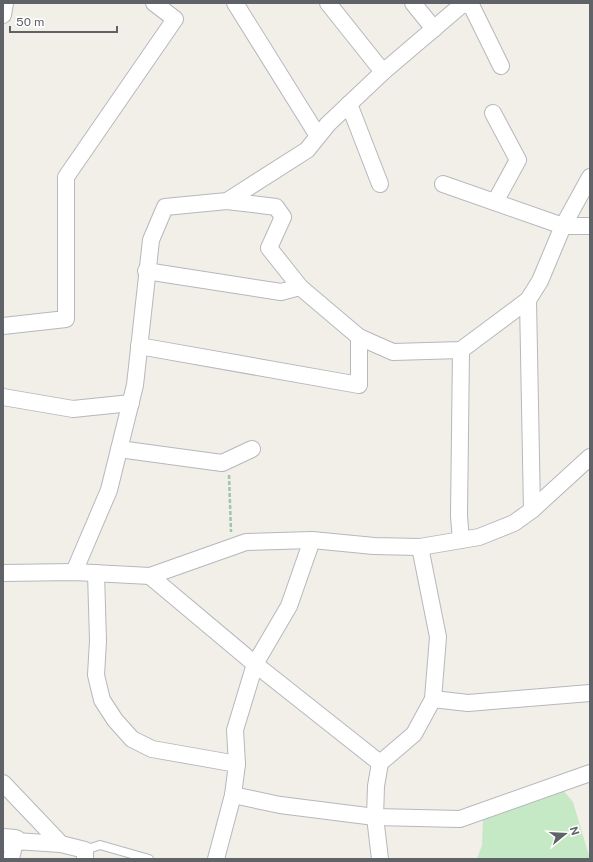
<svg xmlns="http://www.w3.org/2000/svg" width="593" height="862" font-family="'Public Sans',sans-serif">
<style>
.green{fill:#c5e8c5}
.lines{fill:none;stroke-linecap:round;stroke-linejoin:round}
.lane-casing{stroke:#b5b8bc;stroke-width:10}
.street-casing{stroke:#b5b8bc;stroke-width:18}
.secondary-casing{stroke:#b6babf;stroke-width:24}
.path{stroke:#9cc7a9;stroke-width:2.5;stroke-dasharray:4 2;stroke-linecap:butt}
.lane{stroke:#fff;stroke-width:8}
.street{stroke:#fff;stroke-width:16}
.secondary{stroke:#fff;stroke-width:22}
</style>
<rect width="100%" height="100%" fill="#f1efe8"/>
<!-- green -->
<polygon class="green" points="563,790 573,802 590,859 477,859 482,845 483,818"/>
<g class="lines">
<!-- lane casing -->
<g class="lane-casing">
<polyline id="lane" points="85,850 100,845 149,859"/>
</g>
<!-- street casing -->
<g class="street-casing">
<g id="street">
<polyline points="235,3 318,136"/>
<polyline points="328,3 383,72"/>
<polyline points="413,3 434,29"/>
<polyline points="462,3 472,7 501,66"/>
<polyline points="3,15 5,3"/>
<polyline points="349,104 380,184"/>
<polyline points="493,113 518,160 495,202"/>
<polyline points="443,184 563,226 590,177"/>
<polyline points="227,201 307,150 328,124 383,72 464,3"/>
<polyline points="146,271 281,292 300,287"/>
<polyline points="528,300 532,510"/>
<polyline points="3,326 66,319 66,177 175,19 154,3"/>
<polyline points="139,346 359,385 359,337"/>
<polyline points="461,350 459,516 461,540"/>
<polyline points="3,397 73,409 131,403"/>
<polyline points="119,449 222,463 252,449"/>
<polyline points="74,572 109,490 135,385 151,240 165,207 227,201 276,207 283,217 269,248 300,287 359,337 393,352 461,350 528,300 540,281 563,226 590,226"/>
<polyline points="3,573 74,572 150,576 246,542 312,540 374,546 420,547 479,537 514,523 532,510 590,457"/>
<polyline points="96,573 98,641 96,675 102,700 115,720 132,739 152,749 237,764"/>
<polyline points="150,576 255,664 380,763"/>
<polyline points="433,699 468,703 590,693"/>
<polyline points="3,783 61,844"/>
<polyline points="233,795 280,805 375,817 460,819 590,773"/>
<polyline points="11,859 15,841 61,844 85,850 85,859"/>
<polyline points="216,859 233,795 237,764 235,730 255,664 289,606 312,540"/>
<polyline points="380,859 375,817 376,786 380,763 414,734 433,699 438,637 420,547"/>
</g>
</g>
<!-- secondary casing -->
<g class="secondary-casing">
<polyline id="secondary" points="3,840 15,841"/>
</g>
<!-- path -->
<polyline class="path" points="229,475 231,532"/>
<!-- lane -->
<use href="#lane" class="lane"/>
<!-- street -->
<use href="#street" class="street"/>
<!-- secondary -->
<use href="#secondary" class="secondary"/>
</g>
<!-- border -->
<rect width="593" height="862" fill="none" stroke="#5f6368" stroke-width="8"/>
<!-- north arrow -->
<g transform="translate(565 834) rotate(72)" stroke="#ffffff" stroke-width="3" paint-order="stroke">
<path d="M0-3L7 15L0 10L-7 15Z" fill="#5f6368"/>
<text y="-6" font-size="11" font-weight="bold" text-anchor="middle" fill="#5f6368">N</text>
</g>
<!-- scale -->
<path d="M10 26v6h107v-6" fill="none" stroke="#5f6368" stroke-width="2"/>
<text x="16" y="26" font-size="12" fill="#5f6368" stroke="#ffffff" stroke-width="3" paint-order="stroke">50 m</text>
</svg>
